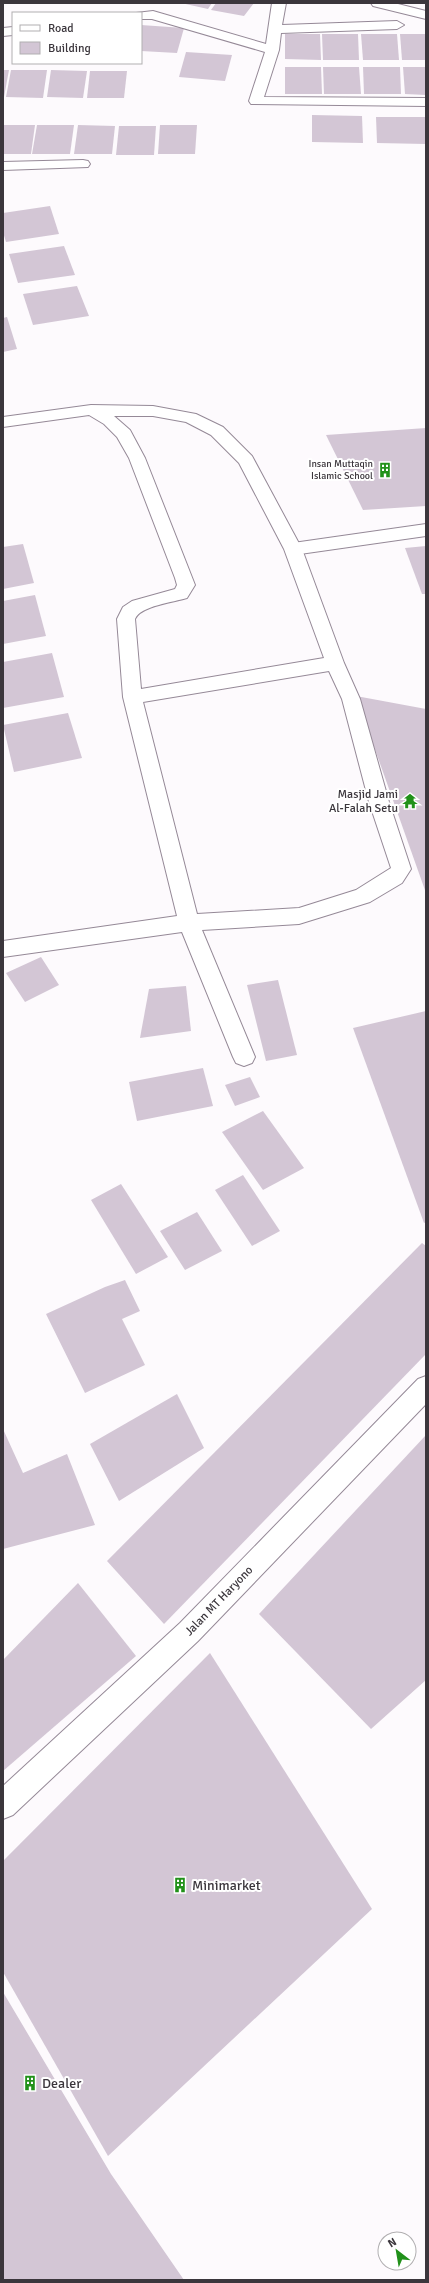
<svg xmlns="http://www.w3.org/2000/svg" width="429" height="2283" font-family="Signika,sans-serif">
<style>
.building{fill:#d3c6d5}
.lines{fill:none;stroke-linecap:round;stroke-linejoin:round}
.service-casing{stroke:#958997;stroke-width:2}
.minor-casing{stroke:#958997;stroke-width:2}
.secondary-casing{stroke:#958997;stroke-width:2}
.service{fill:#fff;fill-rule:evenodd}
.minor{fill:#fff;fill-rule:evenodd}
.secondary{fill:#fff;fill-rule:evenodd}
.labels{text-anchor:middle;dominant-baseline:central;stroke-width:4;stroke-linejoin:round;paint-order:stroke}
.far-poi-label{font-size:10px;fill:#3b363c;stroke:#fff;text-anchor:end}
.poi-label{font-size:12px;fill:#3b363c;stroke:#fff;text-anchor:end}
.street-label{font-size:12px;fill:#3b363c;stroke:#fff}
.near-poi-label{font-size:14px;fill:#3b363c;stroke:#fff;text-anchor:start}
</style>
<rect width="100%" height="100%" fill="#fdfafd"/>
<!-- building -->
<g class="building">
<polygon points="181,3 212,3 208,9"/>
<polygon points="216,3 254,3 244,16 211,10"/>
<polygon points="141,25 184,28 177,53 141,51"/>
<polygon points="285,34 320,34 321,60 285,59"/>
<polygon points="322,34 358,34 359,60 323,60"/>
<polygon points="361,34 397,34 399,60 363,60"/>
<polygon points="400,34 426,34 426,60 402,60"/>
<polygon points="186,52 232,55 225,81 179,77"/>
<polygon points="285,67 321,67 322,94 285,94"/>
<polygon points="323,67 359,67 361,94 324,94"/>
<polygon points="363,67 400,67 401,94 364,94"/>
<polygon points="403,67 426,67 426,95 405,94"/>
<polygon points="3,70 9,70 4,97 3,97"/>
<polygon points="11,70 47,70 43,98 6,97"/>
<polygon points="51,70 87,71 83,98 47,97"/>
<polygon points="90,71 127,71 124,98 87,98"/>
<polygon points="312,115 362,116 363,143 312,142"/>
<polygon points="376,117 426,117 426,144 377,143"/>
<polygon points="3,125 35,125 31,154 3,154"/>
<polygon points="37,125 74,125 70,154 32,154"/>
<polygon points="78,125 115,126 112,154 74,154"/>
<polygon points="160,125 197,125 195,154 158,154"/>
<polygon points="119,126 156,126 154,155 116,155"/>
<polygon points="50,206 59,234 6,242 3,232 3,213"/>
<polygon points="64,246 75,275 18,283 9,254"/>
<polygon points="77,286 89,316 33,325 23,294"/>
<polygon points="7,317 17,349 3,352 3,318"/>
<polygon points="426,428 426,506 363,510 326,435"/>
<polygon points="23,544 34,583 3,589 3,547"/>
<polygon points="426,546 426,594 422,594 405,548"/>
<polygon points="35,595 46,636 3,644 3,601"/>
<polygon points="52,653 64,697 3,708 3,662"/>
<polygon points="356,696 426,709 426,893"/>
<polygon points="68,713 82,758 14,772 3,725"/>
<polygon points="41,957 59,985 25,1002 6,973"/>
<polygon points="278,980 297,1055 266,1061 247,985"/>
<polygon points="186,986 191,1031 140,1038 149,989"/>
<polygon points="426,1011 426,1222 424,1223 353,1028"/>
<polygon points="203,1068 213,1106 137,1121 129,1082"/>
<polygon points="250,1077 260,1097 235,1106 225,1085"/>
<polygon points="263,1111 304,1168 263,1190 222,1132"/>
<polygon points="243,1175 280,1231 252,1246 215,1190"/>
<polygon points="121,1184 168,1257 136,1274 91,1200"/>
<polygon points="197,1212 222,1251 185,1270 160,1231"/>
<polygon points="422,1243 426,1246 426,1354 164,1624 107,1561"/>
<polygon points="125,1280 140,1311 122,1319 145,1365 85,1393 46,1314 105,1287"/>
<polygon points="177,1394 204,1448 119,1501 90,1444"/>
<polygon points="3,1429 23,1473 67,1454 95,1525 3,1549"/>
<polygon points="426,1435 426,1680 371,1729 259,1614"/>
<polygon points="78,1583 136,1656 3,1771 3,1660"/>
<polygon points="210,1653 372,1909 108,2156 3,1972 3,1861"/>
<polygon points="3,1992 111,2174 184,2280 3,2280"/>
</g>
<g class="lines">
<!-- service casing -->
<g class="service-casing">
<polygon id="service" points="426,524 426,536 293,555 287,553 285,549 287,545 293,543"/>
</g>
<!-- minor casing -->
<g class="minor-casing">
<g id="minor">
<polygon points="272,3 286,3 282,25 397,21 404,25 397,29 281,33 279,50 264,97 426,98 426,106 251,104 249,101 265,52 152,19 141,19 141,13 136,13 153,11 266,44"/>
<polygon points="371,3 394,3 426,11 426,19 373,6"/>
<polygon points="13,27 13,35 3,36 3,28"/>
<polygon points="83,160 88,161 90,164 88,167 3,170 3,162"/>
<path d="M 91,405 L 153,406 L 196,414 L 223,427 L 252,456 L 302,549 L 344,663 L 360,699 L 389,802 L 411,869 L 402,883 L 370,902 L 299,924 L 202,930 L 255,1057 L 252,1063 L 244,1066 L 236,1063 L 233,1057 L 182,932 L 3,957 L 3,941 L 177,916 L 123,697 L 117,619 L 123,607 L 132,601 L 175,589 L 177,585 L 175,578 L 129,458 L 117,437 L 104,424 L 89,415 L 3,427 L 3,417 ZM 114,416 L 153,416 L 186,422 L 211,435 L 239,463 L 284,549 L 324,658 L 141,689 L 135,619 C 140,606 174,602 187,598 L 195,585 L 145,458 L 130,430 ZM 329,671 L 342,699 L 369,802 L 391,868 L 356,890 L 299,908 L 197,914 L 143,702 Z"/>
</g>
</g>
<!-- secondary casing -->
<g class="secondary-casing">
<polygon id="secondary" points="426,1376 426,1404 198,1641 13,1815 3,1819 3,1786 180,1623 418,1379"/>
</g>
<!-- service -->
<use href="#service" class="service"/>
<!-- minor -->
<use href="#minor" class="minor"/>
<!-- secondary -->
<use href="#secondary" class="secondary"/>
</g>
<!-- icons -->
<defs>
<g id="building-bare" transform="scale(1.2)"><path d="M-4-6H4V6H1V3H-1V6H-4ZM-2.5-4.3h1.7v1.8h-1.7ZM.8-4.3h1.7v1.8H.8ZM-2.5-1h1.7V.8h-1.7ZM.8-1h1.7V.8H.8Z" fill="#21911a" stroke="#fff" stroke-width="2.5" paint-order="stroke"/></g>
<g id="temple-bare" transform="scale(1.2)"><path d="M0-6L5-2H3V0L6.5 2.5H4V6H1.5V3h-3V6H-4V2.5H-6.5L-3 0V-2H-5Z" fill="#21911a" stroke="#fff" stroke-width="2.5" paint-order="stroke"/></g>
</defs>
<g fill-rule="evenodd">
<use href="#building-bare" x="385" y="470"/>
<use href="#temple-bare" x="410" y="801"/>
<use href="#building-bare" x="180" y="1885"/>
<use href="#building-bare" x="30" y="2083"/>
</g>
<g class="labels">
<!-- far-poi labels -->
<g class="far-poi-label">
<text x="373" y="464">Insan Muttaqin<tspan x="373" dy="12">Islamic School</tspan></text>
</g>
<!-- poi labels -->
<g class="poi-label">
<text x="398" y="794">Masjid Jami<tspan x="398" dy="14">Al-Falah Setu</tspan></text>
</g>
<!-- street labels -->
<g class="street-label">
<text transform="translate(219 1601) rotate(-46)">Jalan MT Haryono</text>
</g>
<!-- near-poi labels -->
<g class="near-poi-label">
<text x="192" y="1885">Minimarket</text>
<text x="42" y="2083">Dealer</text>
</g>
</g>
<!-- border -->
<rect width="429" height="2283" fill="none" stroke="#3b363c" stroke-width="8"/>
<!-- legend -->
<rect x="12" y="12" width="130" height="52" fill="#ffffff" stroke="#b1afb1"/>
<rect x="20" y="25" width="20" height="6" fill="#ffffff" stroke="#b1afb1"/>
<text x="48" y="32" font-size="12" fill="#3b363c">Road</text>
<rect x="20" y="42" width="20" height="12" fill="#d3c6d5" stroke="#b1afb1"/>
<text x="48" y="52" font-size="12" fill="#3b363c">Building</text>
<!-- north arrow -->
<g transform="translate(397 2251) rotate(329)"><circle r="19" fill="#ffffff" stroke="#b1afb1"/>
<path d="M0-3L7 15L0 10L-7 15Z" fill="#21911a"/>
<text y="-6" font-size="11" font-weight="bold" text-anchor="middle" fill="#3b363c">N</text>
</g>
</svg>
